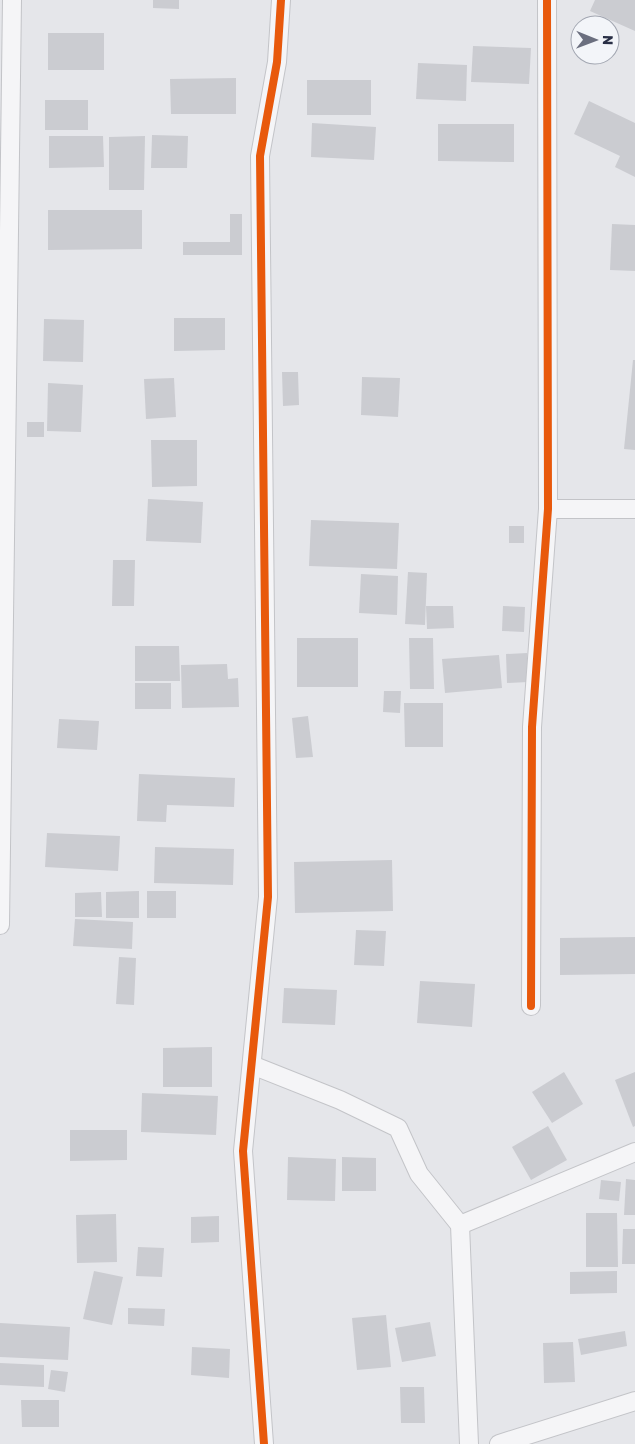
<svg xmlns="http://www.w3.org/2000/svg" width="635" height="1444" font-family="Rubik,sans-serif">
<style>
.building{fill:#cbccd1}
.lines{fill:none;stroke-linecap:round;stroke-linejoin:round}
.minor-casing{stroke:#c3c4c8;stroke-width:20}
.minor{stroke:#f5f5f7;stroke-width:18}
.cycleway-casing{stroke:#f3f5f9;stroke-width:11}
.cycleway{stroke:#e8590c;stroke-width:8}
</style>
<rect width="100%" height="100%" fill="#e5e6ea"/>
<!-- building -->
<g class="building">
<polygon points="153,0 179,0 179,9 153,8"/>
<polygon points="595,0 635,0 635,31 590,11"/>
<rect x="48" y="33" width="56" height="37"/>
<polygon points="473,46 531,48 529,84 471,82"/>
<polygon points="418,63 467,65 466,101 416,99"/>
<polygon points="236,78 236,114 171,114 170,79"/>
<rect x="307" y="80" width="64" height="35"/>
<rect x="45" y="100" width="43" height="30"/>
<polygon points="589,101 635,123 635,177 615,167 620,156 574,134"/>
<polygon points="312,123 376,127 374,160 311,157"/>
<polygon points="438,124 514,124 514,162 438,161"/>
<polygon points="152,135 188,136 187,168 151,168"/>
<polygon points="49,136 103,136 104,167 49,168"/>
<polygon points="145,136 144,190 109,190 109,137"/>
<polygon points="48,210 142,210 142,249 48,250"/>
<polygon points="230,214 242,214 242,255 183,255 183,242 230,242"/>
<polygon points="612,224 635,225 635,271 610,270"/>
<polygon points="174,318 225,318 225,350 174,351"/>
<polygon points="44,319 84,320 83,362 43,361"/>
<polygon points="633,360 635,360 635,450 624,449"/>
<polygon points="282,372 298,372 299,405 283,406"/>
<polygon points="362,377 400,378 398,417 361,415"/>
<polygon points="174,378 176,417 146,419 144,379"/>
<polygon points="48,383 83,385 81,432 47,431"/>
<rect x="27" y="422" width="17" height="15"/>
<polygon points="151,440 197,440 197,486 152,487"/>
<polygon points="148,499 203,502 201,543 146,541"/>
<polygon points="311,520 399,523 397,569 309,566"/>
<rect x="509" y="526" width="15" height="17"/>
<polygon points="113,560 135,560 134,606 112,606"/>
<polygon points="408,572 427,573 425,625 405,624"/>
<polygon points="361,574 398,576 397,615 359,613"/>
<polygon points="426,606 453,606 454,628 427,629"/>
<polygon points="503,606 525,607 524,632 502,631"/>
<rect x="297" y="638" width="61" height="49"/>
<polygon points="409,638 433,638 434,689 410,689"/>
<polygon points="135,646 179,646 180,681 135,681"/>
<polygon points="527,653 528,682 507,683 506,654"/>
<polygon points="499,655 502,688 445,693 442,659"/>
<polygon points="227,664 228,679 238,678 239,707 182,708 181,665"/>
<rect x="135" y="683" width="36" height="26"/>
<polygon points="384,691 401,691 400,713 383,712"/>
<polygon points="404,703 443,703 443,747 405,747"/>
<polygon points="308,716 313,757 296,758 292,718"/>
<polygon points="59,719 99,721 97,750 57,748"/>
<polygon points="139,774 235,778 234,807 167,805 166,822 137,821"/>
<polygon points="47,833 120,836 118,871 45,867"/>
<polygon points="155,847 234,849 233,885 154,883"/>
<polygon points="392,860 393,911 295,913 294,862"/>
<polygon points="139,891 139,918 106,918 106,892"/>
<rect x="147" y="891" width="29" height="27"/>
<polygon points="101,892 102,917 75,917 75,893"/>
<polygon points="75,919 133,922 132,949 73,946"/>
<polygon points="356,930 386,931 384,966 354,965"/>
<polygon points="635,937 635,974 560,975 560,938"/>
<polygon points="119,957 136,958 134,1005 116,1004"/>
<polygon points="420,981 475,984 472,1027 417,1023"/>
<polygon points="284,988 337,990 335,1025 282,1023"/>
<polygon points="212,1047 212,1087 163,1087 163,1048"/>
<polygon points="564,1072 583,1104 552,1123 532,1092"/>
<polygon points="635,1072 635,1126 633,1127 615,1080"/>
<polygon points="142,1093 218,1096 216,1135 141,1132"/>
<polygon points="548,1126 567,1160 531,1180 512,1147"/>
<polygon points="70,1130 127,1130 127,1160 70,1161"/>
<polygon points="288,1157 336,1159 335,1201 287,1200"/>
<polygon points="342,1157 376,1158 376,1191 342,1191"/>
<polygon points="626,1179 635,1180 635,1215 624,1215"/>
<polygon points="601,1180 621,1182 619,1201 599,1199"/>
<polygon points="586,1213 617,1213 618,1267 586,1267"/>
<polygon points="116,1214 117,1262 77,1263 76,1215"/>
<polygon points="219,1216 219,1242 191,1243 191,1217"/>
<polygon points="623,1229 635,1229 635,1264 622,1264"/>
<polygon points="138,1247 164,1248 162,1277 136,1276"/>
<polygon points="94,1271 123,1277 112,1325 83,1319"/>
<polygon points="617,1271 617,1293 570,1294 570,1272"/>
<polygon points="128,1308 165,1309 164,1326 128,1324"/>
<polygon points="386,1315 391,1367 357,1370 352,1318"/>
<polygon points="430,1322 436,1356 402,1362 395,1328"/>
<polygon points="0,1323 70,1327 68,1360 0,1357"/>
<polygon points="625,1331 627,1346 581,1355 578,1339"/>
<polygon points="573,1342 575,1382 544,1383 543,1343"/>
<polygon points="192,1347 230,1349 229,1378 191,1375"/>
<polygon points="0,1363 44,1365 44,1387 0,1385"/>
<polygon points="51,1370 68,1372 65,1392 48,1389"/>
<polygon points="400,1387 424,1387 425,1423 401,1423"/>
<polygon points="21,1400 59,1400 59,1427 22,1427"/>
</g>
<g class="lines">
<!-- minor casing -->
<g class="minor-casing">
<g id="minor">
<polyline points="548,509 635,509"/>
<polyline points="0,925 12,0"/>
<polyline points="531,1006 532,727 548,509 547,0"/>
<polyline points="252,1065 340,1100 398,1128 419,1174 460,1225 469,1444"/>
<polyline points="460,1225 635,1152"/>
<polyline points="264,1444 243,1151 268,897 260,156 277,62 281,0"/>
<polyline points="499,1444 635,1401"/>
</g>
</g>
<!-- minor -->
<use href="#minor" class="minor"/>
<!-- cycleway casing -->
<g class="cycleway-casing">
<g id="cycleway">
<polyline points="531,1006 532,727 548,509 547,0"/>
<polyline points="264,1444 243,1151 268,897 260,156 277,62 281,0"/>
</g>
</g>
<!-- cycleway -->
<use href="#cycleway" class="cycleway"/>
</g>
<!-- north arrow -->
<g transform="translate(595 40) rotate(91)"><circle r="24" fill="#f3f5f9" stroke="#a2a6b1"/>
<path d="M0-4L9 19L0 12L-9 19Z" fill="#6b6f7f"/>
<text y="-8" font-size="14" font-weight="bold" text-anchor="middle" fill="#292f46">N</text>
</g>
</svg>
